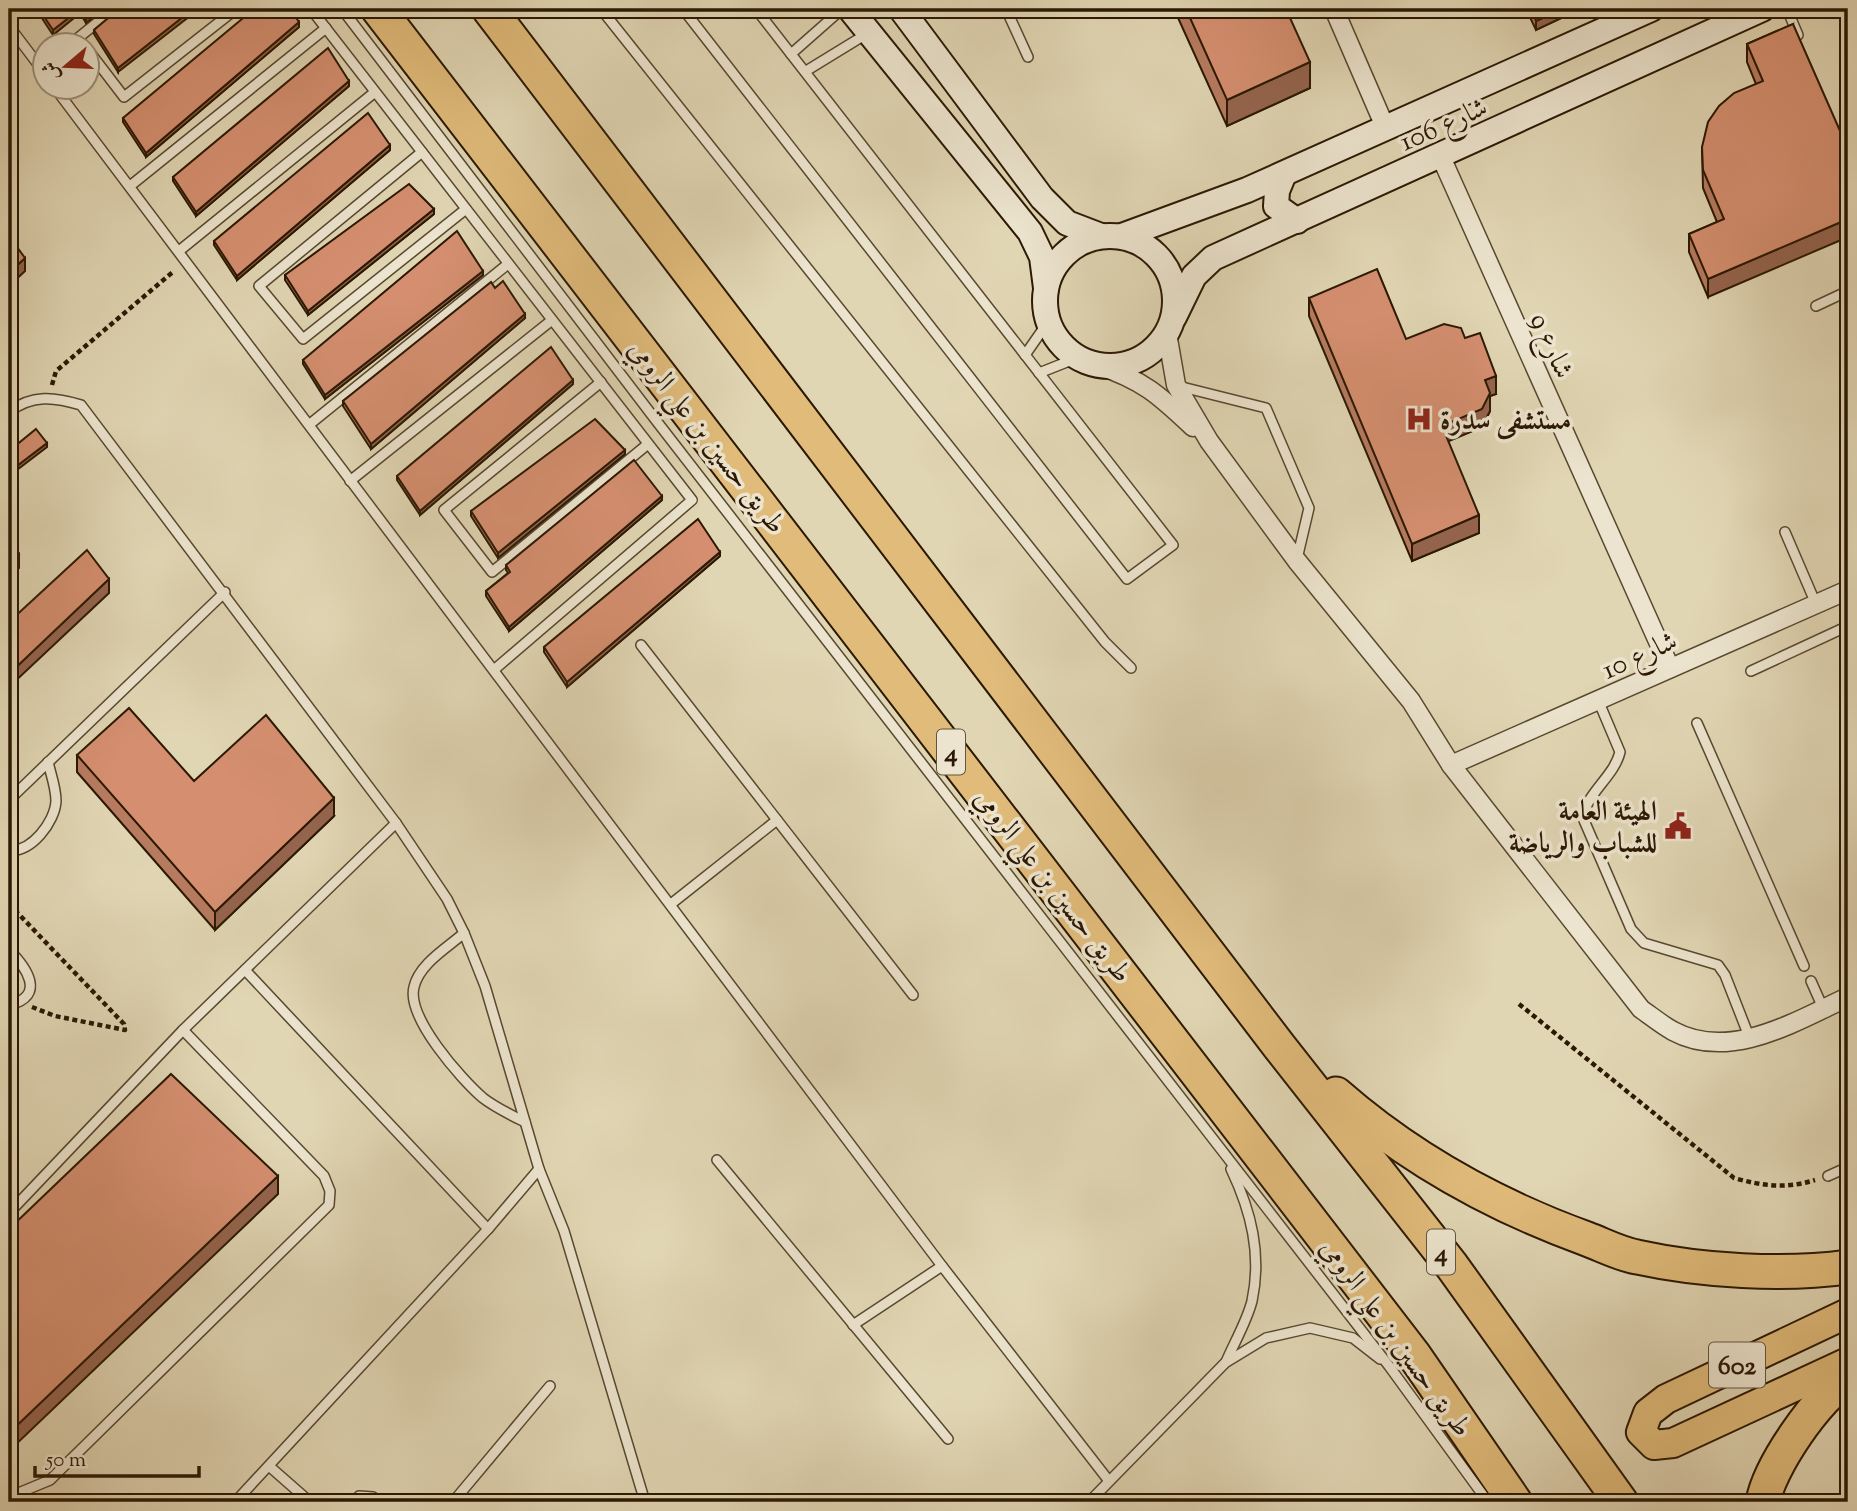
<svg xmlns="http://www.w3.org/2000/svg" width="1857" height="1511" font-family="'Sorts Mill Goudy',Amiri,serif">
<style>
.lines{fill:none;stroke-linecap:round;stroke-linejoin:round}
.lane-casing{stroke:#58482f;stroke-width:12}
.street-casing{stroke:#58482f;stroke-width:21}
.secondary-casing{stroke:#2b1803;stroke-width:28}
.primary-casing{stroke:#2b1803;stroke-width:32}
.highway-casing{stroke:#2b1803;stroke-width:37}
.path{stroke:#2b1803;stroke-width:4.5;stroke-dasharray:5 3.5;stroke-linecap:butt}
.lane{stroke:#ece4ce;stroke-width:9}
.street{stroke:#ece4ce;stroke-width:18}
.secondary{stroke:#ece4ce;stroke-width:24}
.primary{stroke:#e0bb7a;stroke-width:28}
.highway{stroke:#e0bb7a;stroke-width:33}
.wall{fill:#b77b60;stroke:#2b1803;stroke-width:2}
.shaded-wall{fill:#95644e;stroke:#2b1803;stroke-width:2}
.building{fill:#d58f70;stroke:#2b1803;stroke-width:2}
.labels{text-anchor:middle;stroke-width:7;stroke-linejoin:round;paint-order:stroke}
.shield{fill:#ece4ce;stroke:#655540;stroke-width:2}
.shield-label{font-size:26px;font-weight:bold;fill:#2b1803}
.street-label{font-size:28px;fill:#2b1803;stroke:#ece4ce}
.poi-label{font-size:28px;font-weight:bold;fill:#2b1803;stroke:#ece4ce;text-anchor:start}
</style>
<rect width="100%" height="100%" fill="#e1d6b4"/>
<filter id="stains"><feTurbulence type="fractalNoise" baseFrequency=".00286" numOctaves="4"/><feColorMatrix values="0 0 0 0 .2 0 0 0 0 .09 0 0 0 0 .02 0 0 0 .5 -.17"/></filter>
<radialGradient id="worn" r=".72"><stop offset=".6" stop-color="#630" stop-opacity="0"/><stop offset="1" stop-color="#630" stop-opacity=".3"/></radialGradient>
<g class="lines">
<defs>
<g id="lane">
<path d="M 311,9 L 692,500 L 495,669"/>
<path d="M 342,9 L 658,423 L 1389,1366 L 1488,1502"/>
<path d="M 601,9 L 1105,642 L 1131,668"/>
<path d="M 683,9 L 1127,579 L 1173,545 L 756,9"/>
<path d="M 1006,9 L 1028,57"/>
<path d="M 1787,9 L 1798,35"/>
<path d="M 9,26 L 46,75"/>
<path d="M 84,46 L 78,38 L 114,9"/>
<path d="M 88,50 L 124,97 L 236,9"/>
<path d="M 791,54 L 842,9"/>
<path d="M 806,71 L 868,33"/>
<path d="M 55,88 L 942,1266 L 1109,1481"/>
<path d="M 422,152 L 259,286 L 303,339 L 466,209"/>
<path d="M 130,186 L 326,28"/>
<path d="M 179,251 L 375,92"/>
<path d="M 1816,306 L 1848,291"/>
<path d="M 1025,355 L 1048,322"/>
<path d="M 1039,373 L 1077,358"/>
<path d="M 601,382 L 444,510 L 492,572 L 648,444"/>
<path d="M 1178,386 L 1266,408 L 1309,508 L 1297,559"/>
<path d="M 9,412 C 32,394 55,397 81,405 L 396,823 L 447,899 L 464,933 L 485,986 L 539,1169 L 564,1231 L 645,1502"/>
<path d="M 310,424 L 508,264"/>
<path d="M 350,481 L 552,320"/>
<path d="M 1785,532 L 1816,604"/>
<path d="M 641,645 L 913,995"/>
<path d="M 1751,671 L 1848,626"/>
<path d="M 1598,700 L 1620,752 C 1614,777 1586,793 1583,818 L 1631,929 L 1644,943 L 1718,965 L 1725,975 L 1750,1039"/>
<path d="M 1697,723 L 1804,966"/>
<path d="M 9,800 L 225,592"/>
<path d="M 9,850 C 31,853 55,822 56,801 C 56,788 51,775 48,762"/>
<path d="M 671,904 L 777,820"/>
<path d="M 464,933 C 447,948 419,964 414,987 C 406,1017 461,1079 483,1098 C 496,1108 511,1115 525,1122"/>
<path d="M 9,950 C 26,967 47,996 9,1005"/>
<path d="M 245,970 L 488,1229"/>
<path d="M 1811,981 L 1823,1008"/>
<path d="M 717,1160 L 948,1439"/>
<path d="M 1828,1176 L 1848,1167"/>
<path d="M 9,1213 L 183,1030 L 396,823"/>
<path d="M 853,1325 L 942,1266"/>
<path d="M 1226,1362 C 1234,1343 1247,1321 1252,1301 C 1262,1254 1251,1211 1231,1169"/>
<path d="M 269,1466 L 310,1502"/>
<path d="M 9,1497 L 50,1480 L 329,1205 L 330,1191 L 324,1176 L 183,1030"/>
<path d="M 235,1502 L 488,1229 L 539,1169"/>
<path d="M 354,1502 L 359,1496 L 373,1497 L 379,1502"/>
<path d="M 453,1502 L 550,1386"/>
<path d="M 1089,1502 L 1225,1363 L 1266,1338 L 1310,1328 L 1353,1338 L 1380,1359"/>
</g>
<g id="street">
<path d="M 1334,9 L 1386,129"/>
<path d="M 1441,157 L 1670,668"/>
<path d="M 1167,333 L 1176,385 L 1209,441 L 1297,561 L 1411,701 L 1451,765 L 1641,1009 C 1651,1016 1662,1025 1673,1031 C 1730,1062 1796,1021 1848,997"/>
<path d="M 1097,365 C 1143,380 1159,395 1193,427"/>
<path d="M 1451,765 L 1848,590"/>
</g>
<g id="secondary">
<path d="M 850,9 L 1030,232 L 1042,257 L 1046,288"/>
<path d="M 901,9 L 1042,198 L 1067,223 L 1101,236"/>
<path d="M 1284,174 L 1277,191 L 1276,206 L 1297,221"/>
<circle cx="1110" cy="301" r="65"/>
<path d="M 1122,236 L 1247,190 L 1651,9"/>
<path d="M 1174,317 L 1194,276 L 1213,258 L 1762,9"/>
</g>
<path id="primary" d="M 1848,1313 L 1666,1399 L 1648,1413 L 1641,1432 L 1654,1445 L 1673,1443 L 1848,1362"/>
<g id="highway">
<path d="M 378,9 L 1414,1355 L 1515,1502"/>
<path d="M 489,9 L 1279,1046 L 1452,1266 L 1621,1502"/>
<path d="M 1336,1094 C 1409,1158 1496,1206 1587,1239 C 1603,1245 1620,1254 1637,1257 C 1701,1271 1784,1276 1848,1267"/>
<path d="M 1763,1502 C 1769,1467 1817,1397 1848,1378"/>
</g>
</defs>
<use href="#lane" class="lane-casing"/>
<use href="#street" class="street-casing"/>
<use href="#secondary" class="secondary-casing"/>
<use href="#primary" class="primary-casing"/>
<use href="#highway" class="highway-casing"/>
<g class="path">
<path d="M 52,385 L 56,371 L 174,271"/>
<path d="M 9,904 L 124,1024 L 125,1030 L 55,1016 L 32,1007"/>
<path d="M 1519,1004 L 1734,1178 C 1763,1186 1786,1189 1815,1180"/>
</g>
<use href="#lane" class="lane"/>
<use href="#street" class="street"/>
<use href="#secondary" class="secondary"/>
<use href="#primary" class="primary"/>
<use href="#highway" class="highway"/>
</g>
<g class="wall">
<path d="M 36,9 L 103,9 L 86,23 L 80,13 L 53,35 Z"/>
<path d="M 119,9 L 118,72 L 94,34 L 94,30 Z"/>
<path d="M 1174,9 L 1286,9 L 1310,88 L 1227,126 Z"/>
<path d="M 1526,9 L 1576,9 L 1576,11 L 1536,30 Z"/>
<path d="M 1793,24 L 1708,297 L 1689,252 L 1689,234 L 1717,222 L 1703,188 L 1702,147 L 1756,84 L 1747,62 L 1747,44 Z"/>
<path d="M 299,27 L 146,157 L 123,122 L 123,118 Z"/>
<path d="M 349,86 L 196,216 L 173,181 L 173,177 Z"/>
<path d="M 390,150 L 237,280 L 214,245 L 214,241 Z"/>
<path d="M 434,214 L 308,315 L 285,280 L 285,275 Z"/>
<path d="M 483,275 L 325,399 L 303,364 L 303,360 Z"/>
<path d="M 495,288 L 525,318 L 371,449 L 343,406 L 343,401 Z"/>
<path d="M 1309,298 L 1406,339 L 1465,338 L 1496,394 L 1490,396 L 1490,411 L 1482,427 L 1448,441 L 1479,533 L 1412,561 L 1309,316 Z"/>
<path d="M 573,384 L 420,515 L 397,480 L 397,476 Z"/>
<path d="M 625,454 L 498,558 L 471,516 L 471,511 Z"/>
<path d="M 662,500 L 509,631 L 486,596 L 486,591 L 508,573 L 506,570 L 506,565 Z"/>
<path d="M 720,556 L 567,687 L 544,652 L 544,647 Z"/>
<path d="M 77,755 L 334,816 L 215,930 L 77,772 Z"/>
</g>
<g class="shaded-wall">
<path d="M 80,9 L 80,13 L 53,35 L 53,30 Z"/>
<path d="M 98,9 L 103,9 L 86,23 L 86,18 Z"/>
<path d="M 193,9 L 199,9 L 118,72 L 118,68 Z"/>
<path d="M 1562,9 L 1576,9 L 1576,11 L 1536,30 L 1536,21 Z"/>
<path d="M 299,22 L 299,27 L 146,157 L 146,153 Z"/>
<path d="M 1310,62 L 1310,88 L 1227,126 L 1227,100 Z"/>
<path d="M 349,81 L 349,86 L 196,216 L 196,212 Z"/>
<path d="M 390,145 L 390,150 L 237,280 L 237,276 Z"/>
<path d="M 434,209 L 434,214 L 308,315 L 308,311 Z"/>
<path d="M 1848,219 L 1848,237 L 1708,297 L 1708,279 Z"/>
<path d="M 25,258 L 25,271 L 9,286 L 9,273 Z"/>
<path d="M 483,271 L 483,275 L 325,399 L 325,395 Z"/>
<path d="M 525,314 L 525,318 L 371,449 L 371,444 Z"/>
<path d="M 1496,376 L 1496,394 L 1490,396 L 1490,411 L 1482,427 L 1442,444 L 1442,426 L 1485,380 Z"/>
<path d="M 573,380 L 573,384 L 420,515 L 420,511 Z"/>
<path d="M 47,443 L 47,447 L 9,476 L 9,472 Z"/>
<path d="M 625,450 L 625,454 L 498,558 L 498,553 Z"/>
<path d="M 662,496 L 662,500 L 509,631 L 509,627 Z"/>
<path d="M 1479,515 L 1479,533 L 1412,561 L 1412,544 Z"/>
<path d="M 720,552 L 720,556 L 567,687 L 567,682 Z"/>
<path d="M 19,554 L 19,568 L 9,576 L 9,562 Z"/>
<path d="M 109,579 L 109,593 L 9,687 L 9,674 Z"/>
<path d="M 334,798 L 334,816 L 215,930 L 215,912 Z"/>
<path d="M 278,1176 L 278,1194 L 9,1451 L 9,1433 Z"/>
</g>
<g class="building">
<path d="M 39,9 L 98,9 L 86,18 L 80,9 L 53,30 Z"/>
<path d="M 119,9 L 193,9 L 118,68 L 94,30 Z"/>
<path d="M 254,9 L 290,9 L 299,22 L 146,153 L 123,118 Z"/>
<path d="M 1186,9 L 1286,9 L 1310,62 L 1227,100 Z"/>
<path d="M 1531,9 L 1562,9 L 1536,21 Z"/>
<path d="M 1793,24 L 1848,149 L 1848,219 L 1708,279 L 1689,234 L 1724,219 L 1703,170 L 1702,147 L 1708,122 L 1719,106 L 1734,93 L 1763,81 L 1747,44 Z"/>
<path d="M 328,48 L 349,81 L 196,212 L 173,177 Z"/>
<path d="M 368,113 L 390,145 L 237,276 L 214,241 Z"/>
<path d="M 409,184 L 434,209 L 308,311 L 285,275 Z"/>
<path d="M 457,231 L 483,271 L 325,395 L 303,360 Z"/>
<path d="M 9,236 L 25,258 L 9,273 Z"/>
<path d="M 1377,269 L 1406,339 L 1444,324 L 1461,328 L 1465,338 L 1480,333 L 1496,376 L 1485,380 L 1490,393 L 1482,409 L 1442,426 L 1479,515 L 1412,544 L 1309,298 Z"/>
<path d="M 503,281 L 525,314 L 371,444 L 343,401 L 491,282 L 495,288 Z"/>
<path d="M 551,347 L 573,380 L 420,511 L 397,476 Z"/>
<path d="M 595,419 L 625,450 L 498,553 L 471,511 Z"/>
<path d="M 36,429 L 47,443 L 9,472 L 9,451 Z"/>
<path d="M 634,460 L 662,496 L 509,627 L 486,591 L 510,572 L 506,565 Z"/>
<path d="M 698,519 L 720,552 L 567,682 L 544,647 Z"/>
<path d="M 9,530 L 19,554 L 9,562 Z"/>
<path d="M 87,550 L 109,579 L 9,674 L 9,622 Z"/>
<path d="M 129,708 L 194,781 L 266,715 L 334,798 L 215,912 L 77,755 Z"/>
<path d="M 171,1074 L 278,1176 L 9,1433 L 9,1229 Z"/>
</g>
<defs>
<symbol id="hospital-bare" viewBox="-9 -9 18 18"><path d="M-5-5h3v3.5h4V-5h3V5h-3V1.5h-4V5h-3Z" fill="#8f2418" stroke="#ece4ce" stroke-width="2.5" paint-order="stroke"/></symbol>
<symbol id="civic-bare" viewBox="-9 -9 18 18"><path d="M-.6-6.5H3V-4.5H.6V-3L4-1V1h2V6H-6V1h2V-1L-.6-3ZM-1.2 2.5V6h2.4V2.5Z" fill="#8f2418" stroke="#ece4ce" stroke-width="2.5" paint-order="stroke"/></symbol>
</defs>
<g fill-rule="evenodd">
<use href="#hospital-bare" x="1400" y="400" width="38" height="38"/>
<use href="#civic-bare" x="1659" y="807" width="38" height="38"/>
</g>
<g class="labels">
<g class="shield">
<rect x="937" y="729.5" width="28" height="45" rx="5"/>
<rect x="1427" y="1229.5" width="28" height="45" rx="5"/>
<rect x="1709" y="1342.5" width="56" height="45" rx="5"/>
</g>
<g class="shield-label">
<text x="951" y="761">4</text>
<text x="1441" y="1261">4</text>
<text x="1737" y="1374">602</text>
</g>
<g class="street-label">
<text transform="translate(1443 123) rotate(-24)" y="10">شارع 106</text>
<text transform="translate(1553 345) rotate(66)" y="10">شارع 9</text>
<text transform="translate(708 436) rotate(52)" y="10">طريق حسين بن علي الرومي</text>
<text transform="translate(1639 654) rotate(-24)" y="10">شارع 10</text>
<text transform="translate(1054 885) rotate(52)" y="10">طريق حسين بن علي الرومي</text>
<text transform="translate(1397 1337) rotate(54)" y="10">طريق حسين بن علي الرومي</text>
</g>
<g class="poi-label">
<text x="1440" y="429">مستشفى سدرة</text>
<text x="1657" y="820" text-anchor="end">الهيئة العامة<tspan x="1657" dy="32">للشباب والرياضة</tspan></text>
</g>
</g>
<rect width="1857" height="1511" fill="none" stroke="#e1d6b4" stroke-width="35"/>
<rect x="10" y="10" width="1836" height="1490" fill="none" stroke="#2b1803" stroke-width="3.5"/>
<rect x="18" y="18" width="1822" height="1476" fill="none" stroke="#2b1803" stroke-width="2"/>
<g transform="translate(66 66) rotate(251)"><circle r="33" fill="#ece4ce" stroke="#9f927d" stroke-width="2"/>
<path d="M0-5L12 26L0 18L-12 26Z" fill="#8f2418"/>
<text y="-10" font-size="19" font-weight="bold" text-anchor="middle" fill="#2b1803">ش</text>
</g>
<path d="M35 1466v10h164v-10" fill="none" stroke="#2b1803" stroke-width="3.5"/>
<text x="46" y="1466" font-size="21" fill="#2b1803" stroke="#ece4ce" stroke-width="5" paint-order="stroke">50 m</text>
<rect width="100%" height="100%" filter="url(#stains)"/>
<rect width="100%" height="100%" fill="url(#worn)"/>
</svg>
